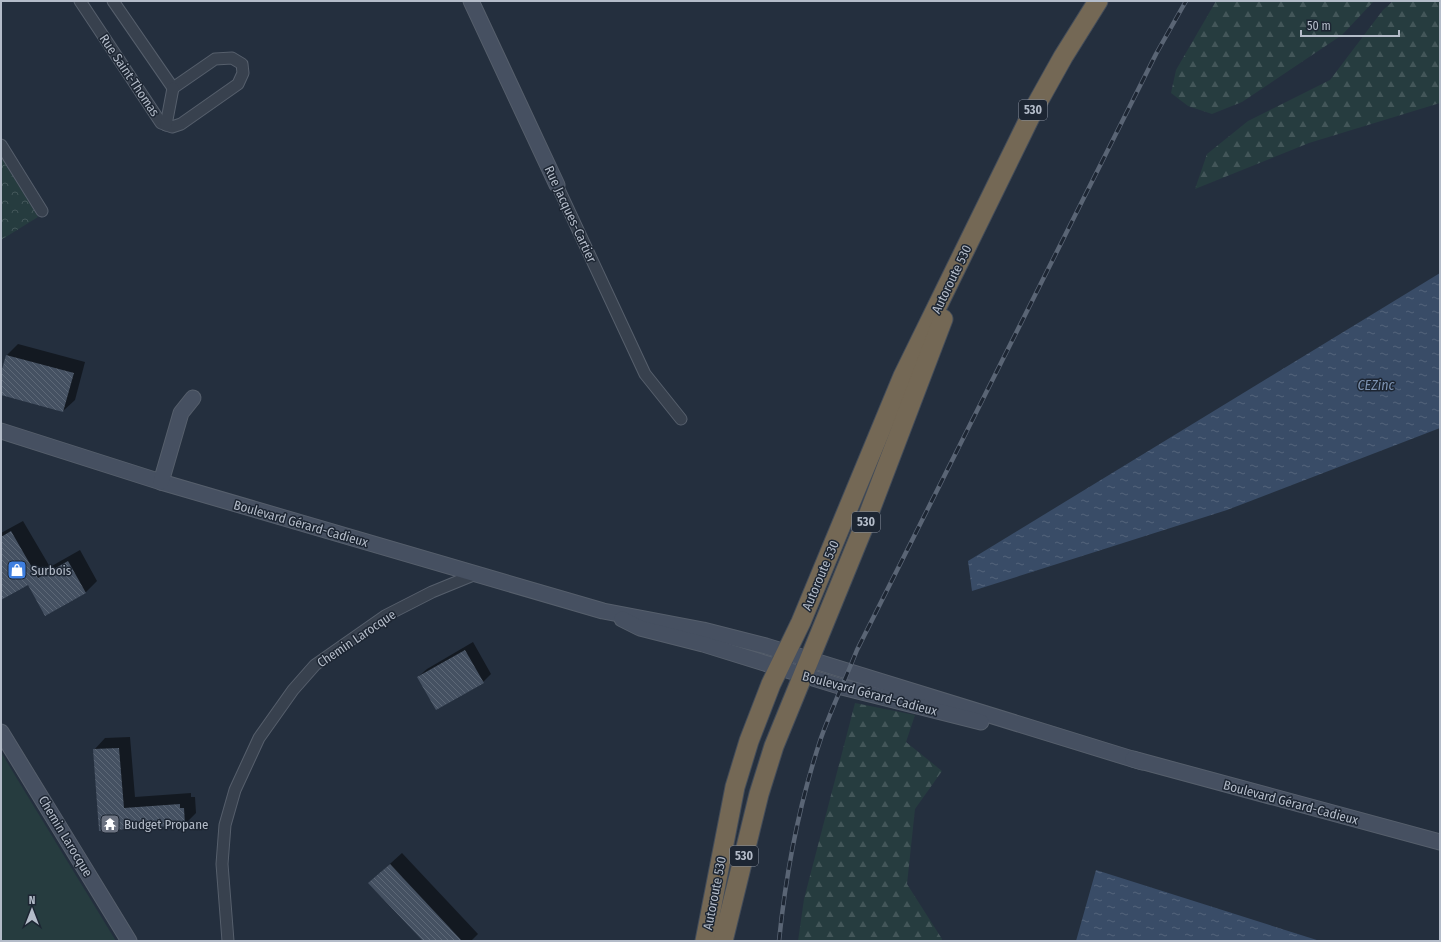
<svg xmlns="http://www.w3.org/2000/svg" width="1441" height="942" font-family="'Fira Sans Condensed',sans-serif">
<style>
.grass{fill:#263c3f}
.forest{fill:url(#forest-firs)}
.park{fill:url(#park-crowns)}
.water{fill:url(#water-ripples)}
.shadow{fill:#0007}
.building{fill:url(#building-back-hatch)}
.lines{fill:none;stroke-linecap:round;stroke-linejoin:round}
.street-casing{stroke:#565f6c;stroke-width:13}
.secondary-casing{stroke:#565f6c;stroke-width:17}
.highway-casing{stroke:#434c59;stroke-width:21}
.street{stroke:#38414e;stroke-width:11}
.secondary{stroke:#465061;stroke-width:15}
.highway{stroke:#746855;stroke-width:19}
.rail-casing{stroke:#5a6575;stroke-width:4.5}
.rail{stroke:#1d2633;stroke-width:3;stroke-dasharray:9;stroke-linecap:butt}
.labels{text-anchor:middle;stroke-width:3;stroke-linejoin:round;paint-order:stroke}
.shield{fill:#1d2633;stroke:#878f9c;stroke-width:1}
.shield-label{font-size:12px;font-weight:bold;fill:#b4bcc9}
.street-label{font-size:13px;fill:#b4bcc9;stroke:#1d2633}
.poi-label{font-size:13px;fill:#b4bcc9;stroke:#1d2633;text-anchor:start}
.water-label{font-size:14px;font-style:italic;fill:#7c92b1;stroke:#1d2633}
</style>
<defs>
<pattern id="forest-firs" width="22" height="20" patternUnits="userSpaceOnUse"><rect width="22" height="20" fill="#263c3f"/><path d="M5 1l3.5 6h-7zM16 11l3.5 6h-7z" fill="#435659"/></pattern>
<pattern id="park-crowns" width="20" height="18" patternUnits="userSpaceOnUse"><rect width="20" height="18" fill="#263c3f"/><path d="M2 6a3 3 0 1 1 6 0M12 15a3 3 0 1 1 6 0" fill="none" stroke="#435659"/></pattern>
<pattern id="water-ripples" width="26" height="14" patternUnits="userSpaceOnUse"><rect width="26" height="14" fill="#394c67"/><path d="M2 4q2-2 4 0t4 0M15 11q2-2 4 0t4 0" fill="none" stroke="#53647b"/></pattern>
<pattern id="building-back-hatch" width="6" height="6" patternUnits="userSpaceOnUse"><rect width="6" height="6" fill="#455162"/><path d="M-1 5l2 2M0 0l6 6M5-1l2 2" fill="none" stroke="#5d6877"/></pattern>
</defs>
<rect width="100%" height="100%" fill="#242f3e"/>
<path class="grass" d="M 1,752 L 16,777 L 116,941 L 1,941 Z"/>
<g class="forest">
<path d="M 1216,1 L 1374,1 L 1342,35 L 1242,102 L 1212,114 L 1188,106 L 1171,93 L 1176,70 Z"/>
<path d="M 1393,1 L 1440,1 L 1440,103 L 1309,143 L 1195,189 L 1207,154 L 1248,121 L 1330,80 L 1383,10 Z"/>
<path d="M 855,703 L 915,715 L 906,742 L 942,771 L 915,809 L 907,884 L 942,939 L 941,941 L 798,941 L 804,899 Z"/>
</g>
<path class="park" d="M 1,157 L 38,217 L 1,240 Z"/>
<g class="water">
<path d="M 1440,273 L 1440,428 L 1227,510 L 972,591 L 968,561 Z"/>
<path d="M 1096,870 L 1320,941 L 1321,941 L 1076,941 Z"/>
</g>
<g class="shadow">
<path d="M 18,344 L 85,362 L 75,400 L 63,411 L 1,394 L 1,377 L 7,355 Z"/>
<path d="M 23,521 L 50,567 L 80,550 L 97,581 L 86,592 L 46,615 L 28,584 L 1,599 L 1,533 Z"/>
<path d="M 473,642 L 491,674 L 483,682 L 418,677 L 427,669 Z"/>
<path d="M 130,737 L 135,797 L 191,793 L 191,797 L 195,797 L 196,813 L 185,824 L 99,830 L 94,750 L 105,738 Z"/>
<path d="M 402,853 L 478,934 L 471,941 L 424,941 L 381,872 Z"/>
</g>
<g class="building">
<path d="M 6,355 L 74,373 L 63,412 L 1,395 L 1,373 Z"/>
<path d="M 11,531 L 38,578 L 68,561 L 86,593 L 45,616 L 28,585 L 1,600 L 1,537 Z"/>
<path d="M 465,650 L 484,683 L 436,710 L 417,677 Z"/>
<path d="M 119,748 L 124,808 L 180,804 L 180,808 L 184,808 L 185,825 L 99,831 L 93,749 Z"/>
<path d="M 390,864 L 462,941 L 423,941 L 368,883 Z"/>
</g>
<g class="lines">
<defs>
<g id="street">
<path d="M 80,1 L 161,123 L 172,127 L 181,124 L 238,84 L 243,73 L 242,64 L 232,58 L 215,59 L 173,88 L 113,1"/>
<path d="M 166,125 L 173,88"/>
<path d="M 1,145 L 42,211"/>
<path d="M 557,185 L 645,374 L 681,419"/>
<path d="M 228,941 L 222,864 L 225,825 L 235,790 L 259,738 L 293,690 L 315,665 L 385,616 L 432,592 L 476,574"/>
</g>
<g id="secondary">
<path d="M 471,1 L 557,185"/>
<path d="M 1,431 L 161,482 L 603,611 L 703,630 L 766,646 L 1142,762"/>
<path d="M 161,482 L 181,413 L 193,398"/>
<path d="M 622,619 L 640,628 L 703,644 L 842,687 L 981,722"/>
<path d="M 1,732 L 129,941"/>
<path d="M 1133,759 L 1440,842"/>
</g>
<g id="highway">
<path d="M 705,941 L 735,787 L 749,741 L 771,684 L 801,622 L 903,376 L 1034,109 L 1063,57 L 1098,1"/>
<path d="M 723,941 L 759,794 L 774,746 L 866,521 L 943,319"/>
</g>
</defs>
<use href="#street" class="street-casing"/>
<use href="#secondary" class="secondary-casing"/>
<use href="#highway" class="highway-casing"/>
<use href="#street" class="street"/>
<use href="#secondary" class="secondary"/>
<use href="#highway" class="highway"/>
<defs>
<path id="rail" d="M 779,941 C 786,872 799,804 821,738 C 832,708 845,680 857,650 L 1156,54 L 1186,1"/>
</defs>
<use href="#rail" class="rail-casing"/>
<use href="#rail" class="rail"/>
</g>
<defs>
<symbol id="shop-square" viewBox="-11 -11 22 22"><rect x="-9" y="-9" width="18" height="18" rx="4" fill="#3f7fe0" stroke="#1d2633"/><path d="M-5-2.5h2.3a2.7 3.5 0 0 1 5.4 0H5L5.5 6h-11ZM-1.5-2.5h3a1.5 2.3 0 0 0-3 0Z" fill="#fff"/></symbol>
<symbol id="temple-square" viewBox="-11 -11 22 22"><rect x="-9" y="-9" width="18" height="18" rx="4" fill="#6b7280" stroke="#1d2633"/><path d="M0-6L5-2H3V0L6.5 2.5H4V6H1.5V3h-3V6H-4V2.5H-6.5L-3 0V-2H-5Z" fill="#fff"/></symbol>
</defs>
<g fill-rule="evenodd">
<use href="#shop-square" x="6" y="559" width="22" height="22"/>
<use href="#temple-square" x="99" y="813" width="22" height="22"/>
</g>
<g class="labels">
<g class="shield">
<rect x="1019" y="100" width="28" height="20" rx="3"/>
<rect x="852" y="512" width="28" height="20" rx="3"/>
<rect x="730" y="846" width="28" height="20" rx="3"/>
</g>
<g class="shield-label">
<text x="1033" y="114">530</text>
<text x="866" y="526">530</text>
<text x="744" y="860">530</text>
</g>
<g class="street-label">
<text transform="translate(130 75) rotate(56)" y="5">Rue Saint-Thomas</text>
<text transform="translate(571 214) rotate(65)" y="5">Rue Jacques-Cartier</text>
<text transform="translate(951 279) rotate(-64)" y="5">Autoroute 530</text>
<text transform="translate(301 523) rotate(16)" y="5">Boulevard Gérard-Cadieux</text>
<text transform="translate(820 575) rotate(-67)" y="5">Autoroute 530</text>
<text transform="translate(356 638) rotate(-34)" y="5">Chemin Larocque</text>
<text transform="translate(870 693) rotate(15)" y="5">Boulevard Gérard-Cadieux</text>
<text transform="translate(1291 802) rotate(15)" y="5">Boulevard Gérard-Cadieux</text>
<text transform="translate(66 836) rotate(59)" y="5">Chemin Larocque</text>
<text transform="translate(714 893) rotate(-79)" y="5">Autoroute 530</text>
</g>
<g class="poi-label">
<text x="31" y="575">Surbois</text>
<text x="124" y="829">Budget Propane</text>
</g>
<g class="water-label">
<text x="1376" y="390">CEZinc</text>
</g>
</g>
<rect width="1441" height="942" fill="none" stroke="#b4bcc9" stroke-width="4"/>
<g transform="translate(32 910)" stroke="#1d2633" stroke-width="3" paint-order="stroke">
<path d="M0-3L7 15L0 10L-7 15Z" fill="#b4bcc9"/>
<text y="-6" font-size="11" font-weight="bold" text-anchor="middle" fill="#b4bcc9">N</text>
</g>
<path d="M1301 30v6h98v-6" fill="none" stroke="#b4bcc9" stroke-width="2"/>
<text x="1307" y="30" font-size="12" fill="#b4bcc9" stroke="#1d2633" stroke-width="3" paint-order="stroke">50 m</text>
</svg>
